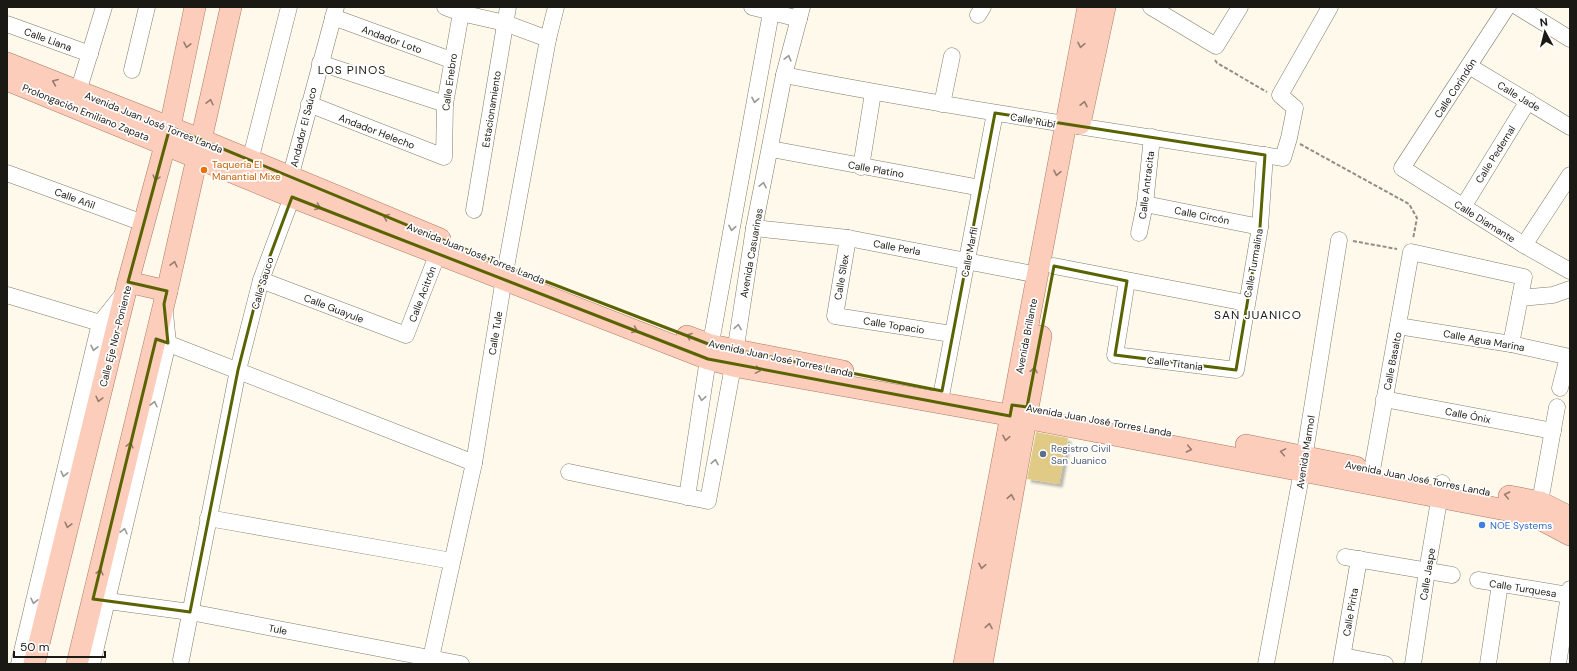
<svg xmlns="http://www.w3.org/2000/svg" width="1577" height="671" font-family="'DM Sans',sans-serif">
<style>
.building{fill:#e1c986;filter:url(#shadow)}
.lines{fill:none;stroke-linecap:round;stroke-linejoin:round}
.minor-casing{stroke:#827c6c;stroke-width:17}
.major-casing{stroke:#ad7863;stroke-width:22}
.path{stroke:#918d82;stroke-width:2;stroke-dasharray:4 2;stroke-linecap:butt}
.minor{stroke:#fff;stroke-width:16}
.major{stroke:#fdcdbb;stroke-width:21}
.oneway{stroke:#977c6f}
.oneway2{stroke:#989895}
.marked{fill:none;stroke:#596301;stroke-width:3;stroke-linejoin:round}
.food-dot{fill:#e8710a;stroke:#fff;stroke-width:1.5}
.service-dot{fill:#5c6f8a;stroke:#fff;stroke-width:1.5}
.shop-dot{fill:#3f7fe0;stroke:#fff;stroke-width:1.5}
.labels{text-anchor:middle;stroke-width:3.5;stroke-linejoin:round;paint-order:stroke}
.street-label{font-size:10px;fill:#1b1913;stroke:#fff}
.food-label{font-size:10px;fill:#c56008;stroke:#fff;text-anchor:start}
.service-label{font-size:10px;fill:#4e5e75;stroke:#fff;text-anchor:start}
.shop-label{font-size:10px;fill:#366cbe;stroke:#fff;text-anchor:start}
.quarter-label{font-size:12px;letter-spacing:1px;fill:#1b1913;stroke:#fff}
</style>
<defs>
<filter id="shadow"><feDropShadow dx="3.5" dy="3.5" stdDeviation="1" flood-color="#0004"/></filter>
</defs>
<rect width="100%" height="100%" fill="#fef9ea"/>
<path class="building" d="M 1036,432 L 1068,438 L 1059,484 L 1027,479 Z"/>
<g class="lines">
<defs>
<g id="minor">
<path d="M 445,7 L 461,13 L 505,23 L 548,39"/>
<path d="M 752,7 L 799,19"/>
<path d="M 1151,7 L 1216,46 L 1240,7"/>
<path d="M 1507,7 L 1402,168 L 1524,245 L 1570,271"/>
<path d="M 1518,7 L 1570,39"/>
<path d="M 978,15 L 983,7"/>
<path d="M 333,17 L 451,60"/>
<path d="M 7,24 L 90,54"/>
<path d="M 320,63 L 445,104"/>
<path d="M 1469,66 L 1570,127"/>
<path d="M 132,70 L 147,7"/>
<path d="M 784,75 C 949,107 1116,132 1283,158 L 1289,138 L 1295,108 L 1280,95 L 1330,7"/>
<path d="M 78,92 L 104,7"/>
<path d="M 309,104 L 444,157 L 445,104 L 462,7"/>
<path d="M 942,104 L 952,56"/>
<path d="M 771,149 L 981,188"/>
<path d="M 250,161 L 289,7"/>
<path d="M 861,167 L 873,93"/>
<path d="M 7,173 L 143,223"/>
<path d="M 290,178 L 336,7"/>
<path d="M 1145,204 L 1260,227"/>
<path d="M 1463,207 L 1528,101"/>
<path d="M 474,210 L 508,7"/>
<path d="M 754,228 L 848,238 L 1038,275"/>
<path d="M 1139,233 L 1145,204 L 1152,137"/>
<path d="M 848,238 L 835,316 L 952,334"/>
<path d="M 1524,245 L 1570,175"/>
<path d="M 1054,266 L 1246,303"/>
<path d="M 261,280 L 406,335 L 438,253"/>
<path d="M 1127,281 L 1115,355 L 1236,370 L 1260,227 L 1265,155"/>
<path d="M 7,295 L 100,323"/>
<path d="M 1520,298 L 1553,295 L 1570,289"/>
<path d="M 1398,326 L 1511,344 L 1570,357"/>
<path d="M 159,340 L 474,463"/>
<path d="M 1560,388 L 1568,357"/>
<path d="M 942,391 L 995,113"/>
<path d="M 1384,399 L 1553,431"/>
<path d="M 1372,470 L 1411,252 L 1524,277 L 1511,344"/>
<path d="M 569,472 L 708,501 L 733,366 L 754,228 L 784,75 L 802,7"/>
<path d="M 687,497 L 708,359 L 772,7"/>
<path d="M 1540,502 L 1557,407"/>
<path d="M 208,518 L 452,561"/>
<path d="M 1345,557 L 1452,575"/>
<path d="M 1478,580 L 1568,595"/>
<path d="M 93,599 L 190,612 L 461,664"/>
<path d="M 1343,656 L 1385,664"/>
<path d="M 431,658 L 474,463 L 504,278 L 548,39 L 556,7"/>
<path d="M 181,660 L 238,370 L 261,280 L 292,197"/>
<path d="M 19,664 L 100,323 L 124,293"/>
<path d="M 92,664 L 168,343 L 165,313"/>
<path d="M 1266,664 L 1302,471 L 1339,240"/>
<path d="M 1341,664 L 1359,559"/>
<path d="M 1413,664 L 1427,571 L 1442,483"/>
<path d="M 1488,664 L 1500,584"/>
<path d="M 1558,664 L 1570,589"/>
</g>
<g id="major">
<path d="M 7,63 L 202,140 L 440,239"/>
<path d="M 7,80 L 292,197 L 708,359 L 733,366 L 1025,418 L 1532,515 L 1570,535"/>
<path d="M 1080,124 L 1105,7"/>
<path d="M 128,282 L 167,291"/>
<path d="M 687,336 L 711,345 L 843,371"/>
<path d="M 1246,445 L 1356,467"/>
<path d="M 1509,496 L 1540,502 L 1570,517"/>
<path d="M 34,664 L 128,282 L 170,127 L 195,7"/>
<path d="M 77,664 L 167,291 L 231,7"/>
<path d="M 964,664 L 1088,7"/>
<path d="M 982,664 L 1041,336"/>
</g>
</defs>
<use href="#minor" class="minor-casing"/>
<use href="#major" class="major-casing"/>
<g class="path">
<path d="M 1215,60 L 1217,63 L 1267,92"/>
<path d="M 1300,144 L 1409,204 L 1417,218 L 1413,239"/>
<path d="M 1353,241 L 1397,249"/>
</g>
<use href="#minor" class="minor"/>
<use href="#major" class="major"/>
</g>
<defs><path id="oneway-chevron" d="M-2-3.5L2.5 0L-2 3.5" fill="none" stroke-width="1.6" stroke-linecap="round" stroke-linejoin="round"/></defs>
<g class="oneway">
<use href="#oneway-chevron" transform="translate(187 45) rotate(102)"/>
<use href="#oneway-chevron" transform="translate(1081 45) rotate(101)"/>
<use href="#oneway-chevron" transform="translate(55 82) rotate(-158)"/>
<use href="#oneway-chevron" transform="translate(210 102) rotate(-77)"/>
<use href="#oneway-chevron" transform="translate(1084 104) rotate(-78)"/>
<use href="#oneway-chevron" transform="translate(1057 173) rotate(101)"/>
<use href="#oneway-chevron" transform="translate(156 178) rotate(106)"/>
<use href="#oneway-chevron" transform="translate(318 207) rotate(21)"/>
<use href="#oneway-chevron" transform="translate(386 217) rotate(-158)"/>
<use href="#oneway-chevron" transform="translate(174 264) rotate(-77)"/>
<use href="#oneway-chevron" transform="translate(635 330) rotate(22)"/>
<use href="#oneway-chevron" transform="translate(689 336) rotate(-159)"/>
<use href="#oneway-chevron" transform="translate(758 370) rotate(10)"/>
<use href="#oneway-chevron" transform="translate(1034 370) rotate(-79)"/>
<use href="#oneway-chevron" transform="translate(99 399) rotate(104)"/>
<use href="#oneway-chevron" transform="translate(1006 438) rotate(101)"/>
<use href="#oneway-chevron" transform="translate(130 445) rotate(-76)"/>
<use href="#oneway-chevron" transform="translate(1189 449) rotate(11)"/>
<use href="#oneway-chevron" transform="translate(1283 452) rotate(-170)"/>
<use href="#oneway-chevron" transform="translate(1507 495) rotate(-169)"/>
<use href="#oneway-chevron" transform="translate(1011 497) rotate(-80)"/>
<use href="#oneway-chevron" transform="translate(68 525) rotate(104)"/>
<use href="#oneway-chevron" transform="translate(982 566) rotate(101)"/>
<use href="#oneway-chevron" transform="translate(100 572) rotate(-76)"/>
<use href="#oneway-chevron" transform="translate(989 626) rotate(-80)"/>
</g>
<g class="oneway2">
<use href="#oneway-chevron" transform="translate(788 58) rotate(-75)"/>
<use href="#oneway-chevron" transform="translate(755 100) rotate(100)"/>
<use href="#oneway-chevron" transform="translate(763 185) rotate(-78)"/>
<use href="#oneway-chevron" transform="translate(732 228) rotate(100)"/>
<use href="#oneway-chevron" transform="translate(738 327) rotate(-81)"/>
<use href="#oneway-chevron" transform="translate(94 348) rotate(103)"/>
<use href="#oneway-chevron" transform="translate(702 398) rotate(99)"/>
<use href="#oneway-chevron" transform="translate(154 404) rotate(-77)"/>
<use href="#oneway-chevron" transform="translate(715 462) rotate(-80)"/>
<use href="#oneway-chevron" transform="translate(64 474) rotate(103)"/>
<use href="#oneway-chevron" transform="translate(124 531) rotate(-77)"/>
<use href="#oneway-chevron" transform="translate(34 601) rotate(103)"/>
</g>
<path class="marked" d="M 995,113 L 1265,155 L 1260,227 L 1236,370 L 1115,355 L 1127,281 L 1054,266 L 1027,407 L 1012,405 L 1010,416 L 708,359 L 292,197 L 261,280 L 238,370 L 190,612 L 93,599 L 156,339 L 168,343 L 164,304 L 167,291 L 128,282 L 170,127 L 506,266 L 711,345 L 942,391 Z"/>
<circle class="food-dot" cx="204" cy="170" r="4"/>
<circle class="service-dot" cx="1043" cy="454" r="4"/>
<circle class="shop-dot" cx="1482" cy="525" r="4"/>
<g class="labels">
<g class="street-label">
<text transform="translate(48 39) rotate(20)" y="4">Calle Liana</text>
<text transform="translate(392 39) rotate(20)" y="4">Andador Loto</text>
<text transform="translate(449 82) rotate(-82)" y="4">Calle Enebro</text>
<text transform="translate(1455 88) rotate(-57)" y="4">Calle Corindón</text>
<text transform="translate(1519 96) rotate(31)" y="4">Calle Jade</text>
<text transform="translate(491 109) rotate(-81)" y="4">Estacionamiento</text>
<text transform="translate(86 112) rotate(22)" y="4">Prolongación Emiliano Zapata</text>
<text transform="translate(1033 120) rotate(10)" y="4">Calle Rubí</text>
<text transform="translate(154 122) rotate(22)" y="4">Avenida Juan José Torres Landa</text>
<text transform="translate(303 127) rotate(-76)" y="4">Andador El Saúco</text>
<text transform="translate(377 131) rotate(21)" y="4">Andador Helecho</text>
<text transform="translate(1495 154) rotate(-58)" y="4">Calle Pedernal</text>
<text transform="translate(876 169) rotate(10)" y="4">Calle Platino</text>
<text transform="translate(1146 185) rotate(-83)" y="4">Calle Antracita</text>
<text transform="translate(75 198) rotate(20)" y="4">Calle Añil</text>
<text transform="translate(1202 215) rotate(11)" y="4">Calle Circón</text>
<text transform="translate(1485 221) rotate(32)" y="4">Calle Diamante</text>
<text transform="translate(897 247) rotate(10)" y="4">Calle Perla</text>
<text transform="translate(969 252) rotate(-79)" y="4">Calle Marfil</text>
<text transform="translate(476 253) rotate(22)" y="4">Avenida Juan José Torres Landa</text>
<text transform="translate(751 253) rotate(-80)" y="4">Avenida Casuarinas</text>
<text transform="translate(1253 263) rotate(-80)" y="4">Calle Turmalina</text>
<text transform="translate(841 277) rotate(-80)" y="4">Calle Sílex</text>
<text transform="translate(262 283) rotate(-73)" y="4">Calle Sauco</text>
<text transform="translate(422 294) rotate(-69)" y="4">Calle Acitrón</text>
<text transform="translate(334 308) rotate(21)" y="4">Calle Guayule</text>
<text transform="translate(894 325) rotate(9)" y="4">Calle Topacio</text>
<text transform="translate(495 333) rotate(-81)" y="4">Calle Tule</text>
<text transform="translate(115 336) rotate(-76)" y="4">Calle Eje Nor-Poniente</text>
<text transform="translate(1026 336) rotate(-79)" y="4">Avenida Brillante</text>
<text transform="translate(1484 340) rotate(10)" y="4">Calle Agua Marina</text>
<text transform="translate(781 358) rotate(12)" y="4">Avenida Juan José Torres Landa</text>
<text transform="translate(1392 361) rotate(-79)" y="4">Calle Basalto</text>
<text transform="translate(1175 363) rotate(7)" y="4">Calle Titania</text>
<text transform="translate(1468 415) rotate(11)" y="4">Calle Ónix</text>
<text transform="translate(1099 420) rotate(10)" y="4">Avenida Juan José Torres Landa</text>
<text transform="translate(1305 452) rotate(-81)" y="4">Avenida Marmol</text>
<text transform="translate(1418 478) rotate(11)" y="4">Avenida Juan José Torres Landa</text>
<text transform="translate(1427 574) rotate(-81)" y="4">Calle Jaspe</text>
<text transform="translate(1523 588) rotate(9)" y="4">Calle Turquesa</text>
<text transform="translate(1350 612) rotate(-80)" y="4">Calle Pirita</text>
<text transform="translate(278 629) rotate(11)" y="4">Tule</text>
</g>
<g class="food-label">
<text x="212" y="168">Taquería El<tspan x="212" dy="12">Manantial Mixe</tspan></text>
</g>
<g class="service-label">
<text x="1051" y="452">Registro Civil<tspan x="1051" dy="12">San Juanico</tspan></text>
</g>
<g class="shop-label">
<text x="1490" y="529">NOE Systems</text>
</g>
<g class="quarter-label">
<text x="352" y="74">LOS PINOS</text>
<text x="1258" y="319">SAN JUANICO</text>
</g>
</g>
<rect width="1577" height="671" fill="none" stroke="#1b1913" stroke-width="16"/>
<g transform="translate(1545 32) rotate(353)" stroke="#ffffff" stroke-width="3" paint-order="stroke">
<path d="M0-3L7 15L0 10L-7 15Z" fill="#1b1913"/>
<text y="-6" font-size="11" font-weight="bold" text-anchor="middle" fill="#1b1913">N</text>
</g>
<path d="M14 651v6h91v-6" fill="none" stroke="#1b1913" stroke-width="2"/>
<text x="20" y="651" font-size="12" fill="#1b1913" stroke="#ffffff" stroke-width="3" paint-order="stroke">50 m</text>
</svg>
